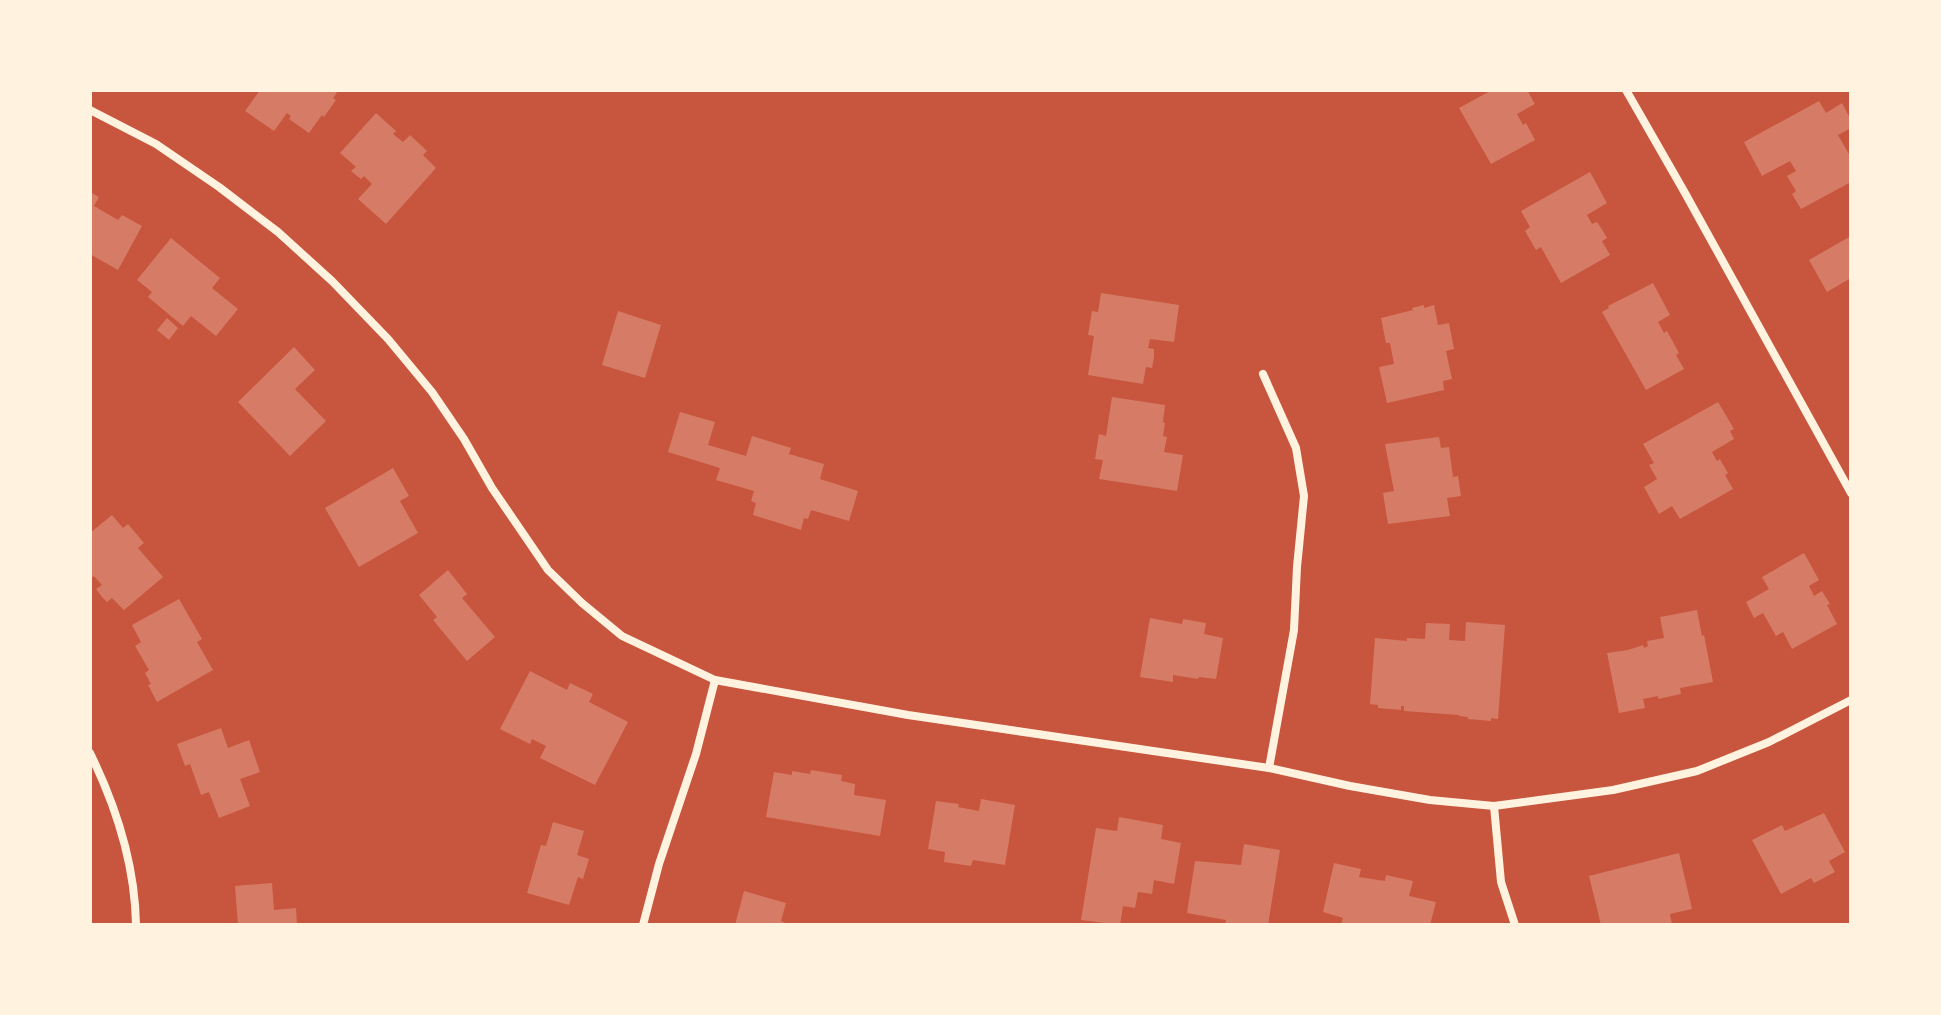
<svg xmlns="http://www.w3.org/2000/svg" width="1941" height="1015" font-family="'Open Sans',sans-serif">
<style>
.building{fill:#d67c66}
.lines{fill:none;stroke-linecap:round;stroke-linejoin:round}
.minor{stroke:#fff3e0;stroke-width:8}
</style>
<rect width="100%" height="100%" fill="#c8553d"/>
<g class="building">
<path d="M 260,90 L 333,90 L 337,93 L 333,98 L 336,100 L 324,117 L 322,115 L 309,133 L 289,119 L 291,116 L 287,113 L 274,131 L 245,111 Z"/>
<path d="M 1492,90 L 1527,90 L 1535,104 L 1517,114 L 1523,125 L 1526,123 L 1535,140 L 1491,164 L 1459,108 Z"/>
<path d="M 1819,101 L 1826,113 L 1842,103 L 1851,120 L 1851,128 L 1838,135 L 1849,154 L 1851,153 L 1851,182 L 1801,209 L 1792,194 L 1796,191 L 1787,176 L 1796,171 L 1790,161 L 1762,176 L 1744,142 Z"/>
<path d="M 376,113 L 396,131 L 393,134 L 403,142 L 410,135 L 427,151 L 423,155 L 436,168 L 386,224 L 358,199 L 372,184 L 364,176 L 361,179 L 357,176 L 351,171 L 356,167 L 340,153 Z"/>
<path d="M 1590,172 L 1607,203 L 1587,215 L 1592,224 L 1597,222 L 1601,228 L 1607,238 L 1602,241 L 1610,255 L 1561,283 L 1541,247 L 1536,250 L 1525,231 L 1530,227 L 1521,211 Z"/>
<path d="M 90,192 L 99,197 L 94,206 L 118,220 L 122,215 L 142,226 L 118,270 L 90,254 Z"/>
<path d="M 1851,236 L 1851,278 L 1827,292 L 1809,260 Z"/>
<path d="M 171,238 L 220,278 L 212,288 L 238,309 L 216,336 L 191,316 L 183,326 L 148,297 L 152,292 L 137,280 Z"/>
<path d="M 1653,283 L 1670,315 L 1658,322 L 1664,333 L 1667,331 L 1679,353 L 1676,355 L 1684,369 L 1646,390 L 1602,312 L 1609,308 L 1608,306 Z"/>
<path d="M 1101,293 L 1179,305 L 1174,342 L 1150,339 L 1148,348 L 1154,349 L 1154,357 L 1152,368 L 1146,367 L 1143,384 L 1088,375 L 1094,336 L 1088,335 L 1092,311 L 1098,312 Z"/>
<path d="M 1424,305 L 1424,308 L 1434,305 L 1438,325 L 1449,323 L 1454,349 L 1446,351 L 1452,379 L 1443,381 L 1444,390 L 1387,403 L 1379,367 L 1394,364 L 1390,343 L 1386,343 L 1381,318 L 1413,310 L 1412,308 Z"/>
<path d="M 618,311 L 661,325 L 645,378 L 602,365 Z"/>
<path d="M 167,318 L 178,328 L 169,340 L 157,330 Z"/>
<path d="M 294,347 L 315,370 L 295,389 L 326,421 L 290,456 L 238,402 Z"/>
<path d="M 1112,397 L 1165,405 L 1163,422 L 1165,423 L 1163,436 L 1167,437 L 1164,452 L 1183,455 L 1177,491 L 1099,479 L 1103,460 L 1095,459 L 1099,434 L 1106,436 Z"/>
<path d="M 1718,402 L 1734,429 L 1730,431 L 1734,439 L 1712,452 L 1717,461 L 1720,459 L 1722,463 L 1728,473 L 1725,475 L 1733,489 L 1680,519 L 1672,506 L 1659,514 L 1644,487 L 1657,479 L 1649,465 L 1654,463 L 1643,444 Z"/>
<path d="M 680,412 L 715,422 L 708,445 L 746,456 L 752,436 L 791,448 L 789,454 L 824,464 L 820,479 L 858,491 L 849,521 L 811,510 L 808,519 L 804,518 L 801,530 L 753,515 L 756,503 L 751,501 L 754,491 L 716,480 L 720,468 L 668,452 Z"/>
<path d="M 1439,437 L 1441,448 L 1449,447 L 1453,477 L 1458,476 L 1461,496 L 1447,498 L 1450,516 L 1388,524 L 1383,493 L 1394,491 L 1385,444 Z"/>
<path d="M 393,468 L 409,496 L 400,501 L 418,533 L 359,567 L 325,508 Z"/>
<path d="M 112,515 L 123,528 L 128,524 L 144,543 L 138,548 L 163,577 L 124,610 L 112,598 L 107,602 L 102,597 L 96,589 L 102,585 L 94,576 L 90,579 L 90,533 Z"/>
<path d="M 1804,553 L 1819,580 L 1809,586 L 1814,596 L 1822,591 L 1830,604 L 1827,605 L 1837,624 L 1792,649 L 1783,632 L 1776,636 L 1763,613 L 1754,618 L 1746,602 L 1769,589 L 1762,577 Z"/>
<path d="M 448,570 L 467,594 L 462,598 L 495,637 L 467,661 L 433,620 L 437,617 L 419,595 Z"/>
<path d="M 179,599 L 202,639 L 197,642 L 213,670 L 157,702 L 148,685 L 151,684 L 145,673 L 149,670 L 135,646 L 141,642 L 132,625 Z"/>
<path d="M 1697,610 L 1702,636 L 1704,635 L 1713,682 L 1680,688 L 1681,694 L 1658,699 L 1658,696 L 1643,699 L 1645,708 L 1619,713 L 1607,653 L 1628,650 L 1643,645 L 1644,648 L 1648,646 L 1647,641 L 1664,638 L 1660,617 Z"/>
<path d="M 1150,618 L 1182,624 L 1183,619 L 1206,623 L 1204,634 L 1223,638 L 1216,679 L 1199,677 L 1198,679 L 1173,675 L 1173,682 L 1140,677 Z"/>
<path d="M 1466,622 L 1505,625 L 1498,719 L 1491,718 L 1491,721 L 1468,719 L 1468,717 L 1459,716 L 1459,715 L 1404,711 L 1404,706 L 1401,706 L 1401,710 L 1378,708 L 1378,705 L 1370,704 L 1375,638 L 1407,641 L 1407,638 L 1425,639 L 1426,623 L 1450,624 L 1449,640 L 1465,641 Z"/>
<path d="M 530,671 L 567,690 L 570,683 L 587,691 L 593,694 L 589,702 L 628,722 L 595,785 L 540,758 L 546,746 L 532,739 L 530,744 L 500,729 Z"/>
<path d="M 221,728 L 228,748 L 249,740 L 260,772 L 240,779 L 250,806 L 219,818 L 209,792 L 201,795 L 190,764 L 185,766 L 177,744 Z"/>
<path d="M 811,770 L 842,775 L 841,781 L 855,784 L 854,795 L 886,800 L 880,836 L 766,817 L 774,772 L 792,775 L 792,771 L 810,774 Z"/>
<path d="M 981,799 L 1015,805 L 1005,865 L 973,860 L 971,866 L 944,862 L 945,852 L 928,849 L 936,801 L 959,804 L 958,807 L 979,811 Z"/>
<path d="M 1824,813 L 1845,852 L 1829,861 L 1835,872 L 1814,883 L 1811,878 L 1781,894 L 1752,840 L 1782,825 L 1785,831 Z"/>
<path d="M 1119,817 L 1163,825 L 1161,839 L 1181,843 L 1174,884 L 1154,880 L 1152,894 L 1138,892 L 1135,908 L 1123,906 L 1120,925 L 1081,920 L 1096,828 L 1117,831 Z"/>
<path d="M 553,822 L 584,831 L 577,855 L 589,859 L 583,879 L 578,877 L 569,905 L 527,893 L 540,848 L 541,845 L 546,846 Z"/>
<path d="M 1244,844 L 1280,850 L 1268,925 L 1225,925 L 1226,920 L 1187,913 L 1195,861 L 1241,865 Z"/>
<path d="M 1679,853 L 1692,909 L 1670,914 L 1672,925 L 1601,925 L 1589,876 Z"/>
<path d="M 1334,863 L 1361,869 L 1359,877 L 1385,881 L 1386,875 L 1413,881 L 1409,896 L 1436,902 L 1430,925 L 1341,925 L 1343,918 L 1323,912 Z"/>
<path d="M 272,883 L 274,910 L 296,908 L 297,925 L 238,925 L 235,886 Z"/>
<path d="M 744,891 L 786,903 L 781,921 L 790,925 L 735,925 Z"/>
</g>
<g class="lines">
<g class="minor">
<path d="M 1626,90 L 1685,193 L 1851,493"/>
<path d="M 90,110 L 156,144 L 219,187 L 278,232 L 332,281 L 388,339 L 432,392 L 464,439 L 492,488 L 548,570 L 582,603 L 622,636 L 715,680 L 908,715 L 1269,768 L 1350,786 L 1430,800 L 1494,806 L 1613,790 L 1697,771 L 1769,742 L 1851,700"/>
<path d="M 1263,374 L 1296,448 L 1304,496 L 1297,567 L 1294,630 L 1269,768"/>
<path d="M 90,753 C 117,808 135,864 136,925"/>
<path d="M 1494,806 L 1501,882 L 1515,925"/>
<path d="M 643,925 L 659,864 L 696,754 L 715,680"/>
</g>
</g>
<rect width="1941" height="1015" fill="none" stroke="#fff3e0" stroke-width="184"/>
</svg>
